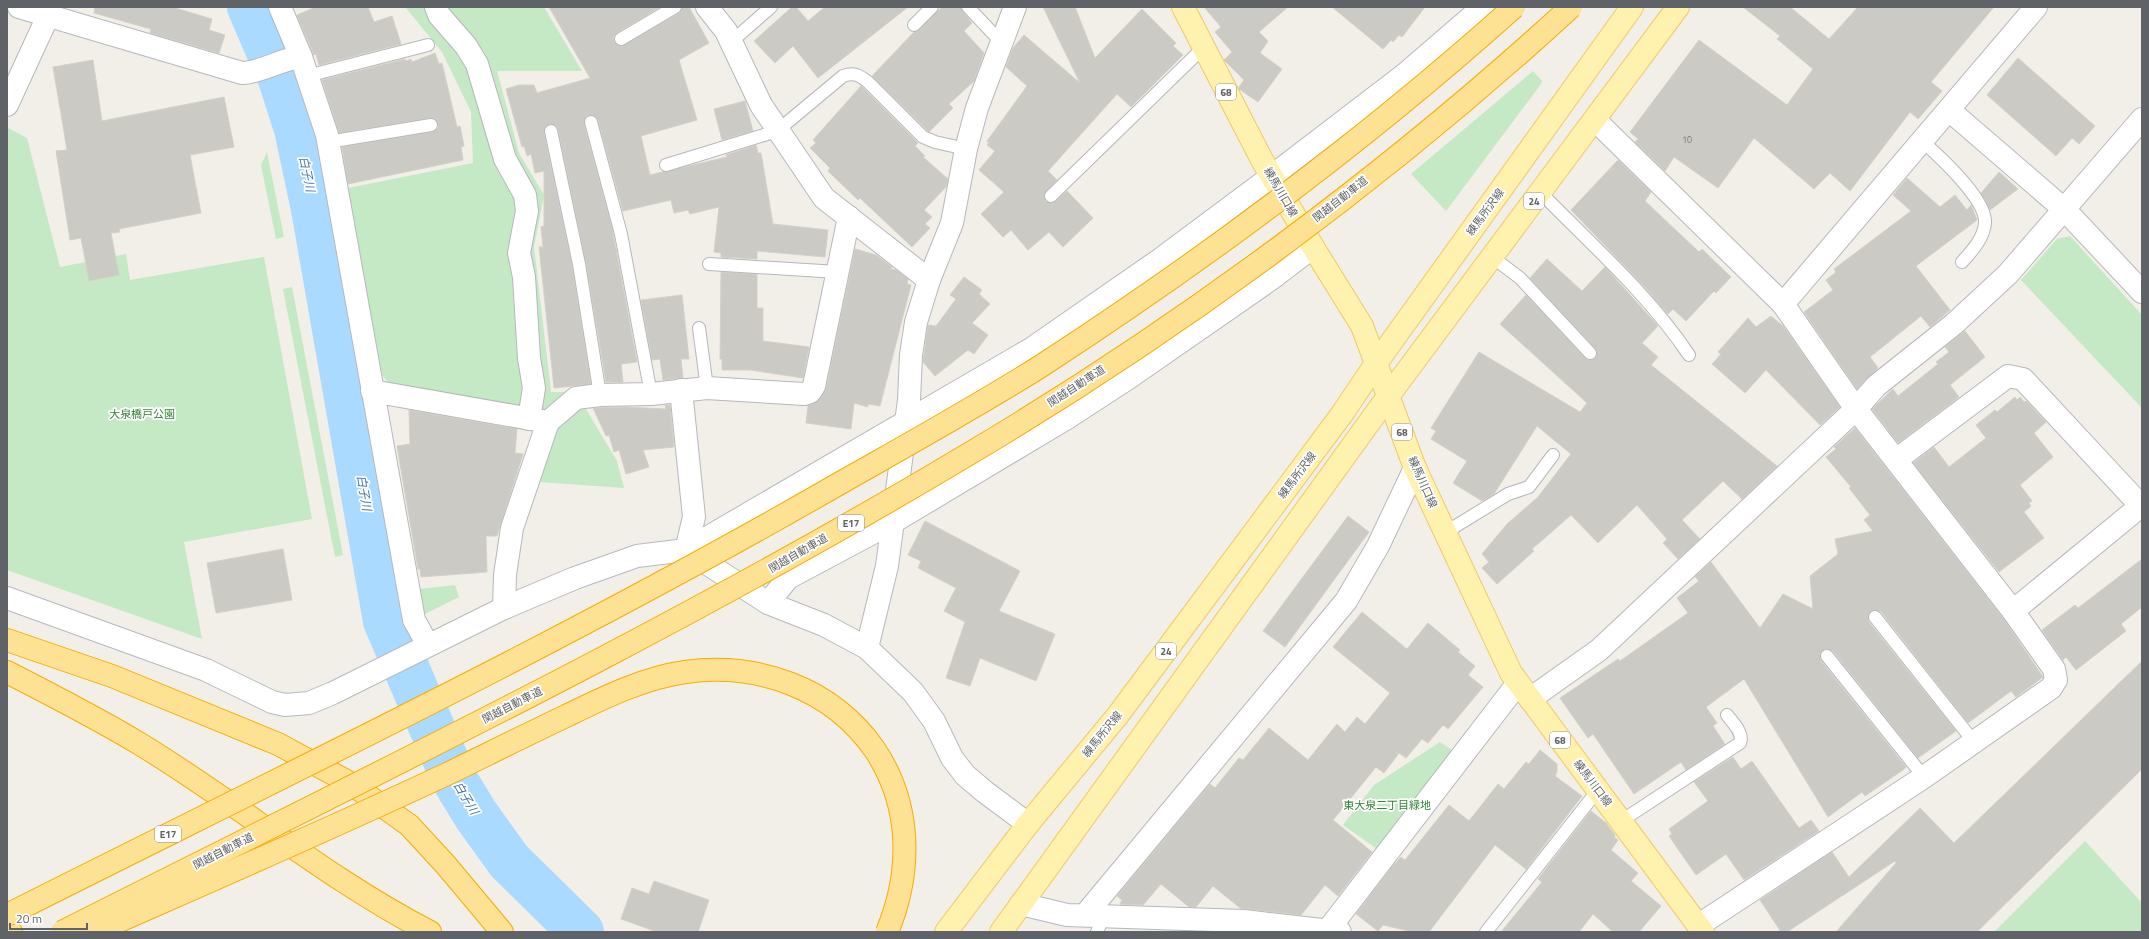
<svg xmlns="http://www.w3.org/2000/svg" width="2149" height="939" font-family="'Titillium Web','Noto Sans JP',sans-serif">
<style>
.green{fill:#c5e8c5}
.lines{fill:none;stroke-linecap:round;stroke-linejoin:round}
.river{stroke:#aadaff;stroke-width:46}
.building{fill:#cccac5;stroke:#d6d1c6}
.lane-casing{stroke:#b5b8bc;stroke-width:14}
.street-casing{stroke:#b5b8bc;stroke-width:24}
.secondary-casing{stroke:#b6babf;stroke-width:24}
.primary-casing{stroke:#f2c960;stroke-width:24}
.highway-casing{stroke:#f9ab00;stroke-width:24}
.lane{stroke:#fff;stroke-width:12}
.street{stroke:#fff;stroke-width:22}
.secondary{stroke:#fff;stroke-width:22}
.primary{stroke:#fff2af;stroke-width:22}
.highway{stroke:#fde293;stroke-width:22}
.highway-bridge-casing{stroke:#f9ab00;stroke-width:24;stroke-linecap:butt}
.highway-bridge{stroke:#fde293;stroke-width:22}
.labels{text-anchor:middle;stroke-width:3.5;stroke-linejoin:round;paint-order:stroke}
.number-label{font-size:9px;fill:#7a7d7f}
.shield{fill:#fff;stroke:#8f9295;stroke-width:1}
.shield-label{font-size:10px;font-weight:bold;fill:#5f6368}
.street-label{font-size:11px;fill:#5f6368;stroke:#fff}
.park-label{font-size:11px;fill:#348238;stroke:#fff}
.water-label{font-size:12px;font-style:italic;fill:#4174aa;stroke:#fff}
</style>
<rect width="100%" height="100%" fill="#f1efe8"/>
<g class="green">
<path d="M 395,7 L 544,7 L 582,71 L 497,71 L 519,153 L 544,195 L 534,247 L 551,392 L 564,392 L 563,400 L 548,412 L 392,387 L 382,375 L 348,188 L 473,163 L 471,112 L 442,52 L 406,8 Z"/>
<path d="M 1533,71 L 1542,81 L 1541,84 L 1446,211 L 1411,174 Z"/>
<path d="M 8,128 L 27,138 L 60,267 L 126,254 L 130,280 L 264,257 L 312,519 L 184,542 L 202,639 L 7,570 Z"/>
<path d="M 267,152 L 284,237 L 276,239 L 261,165 Z"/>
<path d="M 2070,236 L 2142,315 L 2142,408 L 2021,280 L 2057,239 Z"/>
<path d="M 292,287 L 343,555 L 335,557 L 283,289 Z"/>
<path d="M 584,406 L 617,461 L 624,488 L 539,482 L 560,423 Z"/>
<path d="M 455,585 L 459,597 L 423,615 L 418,592 L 420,589 Z"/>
<path d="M 1440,742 L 1455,752 L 1380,851 L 1343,825 L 1374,785 Z"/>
<path d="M 2085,841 L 2142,903 L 2142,932 L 1994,932 Z"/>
</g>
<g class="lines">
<path class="river" d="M 250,7 L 281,79 L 297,129 L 314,209 L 386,621 L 454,779 L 476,815 L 509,861 L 581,932"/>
</g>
<g class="building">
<path d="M 95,7 L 172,7 L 212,19 L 209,30 L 225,35 L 219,53 L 150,33 L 151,29 L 94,13 Z"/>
<path d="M 316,7 L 368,7 L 374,22 L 392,16 L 401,44 L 319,65 L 316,54 L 314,55 L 297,15 Z"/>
<path d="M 549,7 L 660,7 L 617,33 L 614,36 L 614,42 L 621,46 L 679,13 L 682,7 L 689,7 L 709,43 L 679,60 L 697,120 L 641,136 L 650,175 L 727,157 L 726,155 L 756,145 L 758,153 L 761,153 L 773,224 L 828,230 L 825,257 L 757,251 L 757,259 L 721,257 L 721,253 L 714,252 L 719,207 L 690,214 L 688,210 L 674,213 L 671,200 L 623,211 L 598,120 L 593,115 L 586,116 L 584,124 L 612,228 L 637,362 L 621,364 L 623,382 L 606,382 L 586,263 L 558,129 L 556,126 L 550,124 L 546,126 L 544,133 L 572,265 L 591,384 L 554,388 L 539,247 L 543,247 L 541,227 L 544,226 L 544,171 L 535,173 L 531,154 L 527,156 L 524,146 L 522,147 L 506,89 L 519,85 L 534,85 L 537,93 L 590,78 Z"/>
<path d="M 792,7 L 796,7 L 808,21 L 825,7 L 908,7 L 818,78 L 793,46 L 775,63 L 754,41 Z"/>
<path d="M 942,7 L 961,7 L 963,12 L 972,23 L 964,31 L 984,53 L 974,81 L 949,104 L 953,108 L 929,132 L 872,76 L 914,32 L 919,30 Z"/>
<path d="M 1043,7 L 1075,7 L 1095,58 L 1142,9 L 1176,43 L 1173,46 L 1183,55 L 1131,107 L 1117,94 L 1048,171 L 1057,180 L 1044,194 L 1045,201 L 1053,203 L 1067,191 L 1093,218 L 1063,247 L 1049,232 L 1028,250 L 1011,230 L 1003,237 L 981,214 L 1004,192 L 979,170 L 995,151 L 987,145 L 989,142 L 987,141 L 1027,86 L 1006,67 L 1013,48 L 1024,35 L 1080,83 Z"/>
<path d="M 1204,7 L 1288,7 L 1259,32 L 1268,41 L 1260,53 L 1282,69 L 1258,102 L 1239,89 L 1239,87 L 1244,80 L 1224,60 L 1232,52 L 1215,32 L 1221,27 Z"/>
<path d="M 1332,7 L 1425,7 L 1402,37 L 1399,35 L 1393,42 L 1391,40 L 1383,49 Z"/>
<path d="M 1743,7 L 1790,7 L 1829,39 L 1858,7 L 1994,7 L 1931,82 L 1942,91 L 1918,119 L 1910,112 L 1850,191 L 1830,173 L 1814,189 L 1754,138 L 1718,188 L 1674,157 L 1665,171 L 1635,142 L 1638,139 L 1630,132 L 1699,40 L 1787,105 L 1813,69 L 1777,39 L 1780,36 Z"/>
<path d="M 435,53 L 439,64 L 442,63 L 457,127 L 460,126 L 464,146 L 461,147 L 463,160 L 348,184 L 342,147 L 432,132 L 438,128 L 438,123 L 434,118 L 430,118 L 339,133 L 322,80 L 405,59 L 406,61 L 411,59 L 412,62 Z"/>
<path d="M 2018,58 L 2095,126 L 2079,144 L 2072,138 L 2056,156 L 1987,95 Z"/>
<path d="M 93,60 L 102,121 L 224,97 L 234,147 L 190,155 L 201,213 L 119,229 L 120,232 L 111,233 L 119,275 L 89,281 L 81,238 L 70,240 L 56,151 L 67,150 L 53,67 Z"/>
<path d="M 861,86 L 918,143 L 915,146 L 925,156 L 923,157 L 948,179 L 946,187 L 924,210 L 932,217 L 925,224 L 930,228 L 912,247 L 860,198 L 858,200 L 828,171 L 830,168 L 810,148 L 816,143 L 813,140 Z"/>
<path d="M 745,101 L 753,131 L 722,140 L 714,109 Z"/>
<path d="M 1618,160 L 1651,192 L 1645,201 L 1699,252 L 1702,249 L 1731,277 L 1716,293 L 1714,291 L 1686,321 L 1673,309 L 1668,314 L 1644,286 L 1571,210 Z"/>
<path d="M 1999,172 L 2018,189 L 1990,210 L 1981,193 Z"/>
<path d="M 1907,178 L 1940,207 L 1955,195 L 1967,210 L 1971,205 L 1977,220 L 1916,266 L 1950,310 L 1930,327 L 1921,316 L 1870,357 L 1878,368 L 1857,389 L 1804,312 L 1833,290 L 1826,280 L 1836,272 L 1834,269 L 1911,211 L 1893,195 Z"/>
<path d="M 855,249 L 876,255 L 892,267 L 891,269 L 896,270 L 908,279 L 907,284 L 911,285 L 880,406 L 868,404 L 868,407 L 854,403 L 851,429 L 806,423 L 808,406 L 820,399 L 826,389 Z"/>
<path d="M 1547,259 L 1582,291 L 1605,267 L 1658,326 L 1642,343 L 1658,357 L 1651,365 L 1777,466 L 1742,499 L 1723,481 L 1682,520 L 1700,539 L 1678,559 L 1663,543 L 1667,539 L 1637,505 L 1598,543 L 1571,515 L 1532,549 L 1534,551 L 1497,584 L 1482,568 L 1489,562 L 1482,554 L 1507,524 L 1538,497 L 1571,454 L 1537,426 L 1494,494 L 1482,501 L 1453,483 L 1467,461 L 1431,439 L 1436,431 L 1431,428 L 1479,352 L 1580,412 L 1587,403 L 1500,324 L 1526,295 L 1585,358 L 1591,360 L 1595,358 L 1597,352 L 1595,348 L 1530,278 Z"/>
<path d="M 721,272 L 757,274 L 757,308 L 763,308 L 763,341 L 809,347 L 803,378 L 750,370 L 722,370 L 722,359 L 720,359 Z"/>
<path d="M 964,277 L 982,290 L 979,294 L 990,304 L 972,323 L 988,335 L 974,354 L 968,350 L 935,376 L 923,362 L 928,325 L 936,326 L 956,299 L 950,295 Z"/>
<path d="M 682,295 L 689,359 L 681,359 L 683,378 L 663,380 L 660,359 L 652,360 L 641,300 Z"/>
<path d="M 1771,316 L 1783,326 L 1840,407 L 1820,425 L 1766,370 L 1745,393 L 1712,364 L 1721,354 L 1718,352 L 1748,318 L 1756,327 Z"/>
<path d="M 1965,331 L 1985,357 L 1950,385 L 1959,397 L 1898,443 L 1872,409 L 1893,389 L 1898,396 L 1938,364 L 1936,362 L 1949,352 L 1945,347 Z"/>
<path d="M 2015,397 L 2017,400 L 2020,397 L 2024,402 L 2026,401 L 2046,422 L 2034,433 L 2053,457 L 2020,485 L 2032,501 L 2029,503 L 2031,506 L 2024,512 L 2044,538 L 1999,572 L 1913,463 L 1934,447 L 1949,467 L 1986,438 L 1976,425 L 1995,410 L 1997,412 Z"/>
<path d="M 665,405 L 670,405 L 674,447 L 643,450 L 649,467 L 626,474 L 619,450 L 614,452 L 609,435 L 606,436 L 593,408 L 626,407 L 666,409 Z"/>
<path d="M 409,410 L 517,429 L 515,453 L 523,454 L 497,536 L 486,536 L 487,572 L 421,577 L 420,569 L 418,569 L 397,446 L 410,444 Z"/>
<path d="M 1855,428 L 2003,618 L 2043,677 L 2016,697 L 2011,691 L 1968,723 L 1881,612 L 1874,610 L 1868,615 L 1869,622 L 1956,731 L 1918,758 L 1833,651 L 1825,649 L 1820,654 L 1821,661 L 1906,767 L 1903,770 L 1865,796 L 1862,792 L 1828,817 L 1744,679 L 1706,707 L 1717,723 L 1713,726 L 1725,744 L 1686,770 L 1681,762 L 1634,794 L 1593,734 L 1588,738 L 1560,698 L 1618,659 L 1620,661 L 1688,613 L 1677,598 L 1699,581 L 1695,577 L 1711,562 L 1760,628 L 1783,594 L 1813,609 L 1810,576 L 1838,554 L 1835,539 L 1873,531 L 1864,520 L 1870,515 L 1849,488 L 1851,487 L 1826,457 L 1836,449 L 1834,447 Z"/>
<path d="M 1348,516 L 1369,532 L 1285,647 L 1263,631 Z"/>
<path d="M 925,521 L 1020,571 L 999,611 L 1055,634 L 1036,681 L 980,658 L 970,686 L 946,678 L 965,622 L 944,611 L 956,588 L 918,568 L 921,561 L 908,555 Z"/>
<path d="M 283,549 L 292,600 L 216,613 L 207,563 Z"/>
<path d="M 2142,559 L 2142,607 L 2121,624 L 2126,631 L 2076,670 L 2066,657 L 2063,660 L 2042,630 L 2075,605 L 2078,608 Z"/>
<path d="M 1362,612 L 1407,649 L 1428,623 L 1460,650 L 1458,652 L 1475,666 L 1468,675 L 1483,687 L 1448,729 L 1443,725 L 1428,743 L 1422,739 L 1406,758 L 1399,753 L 1384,773 L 1376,767 L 1333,820 L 1372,852 L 1338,896 L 1325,885 L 1301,915 L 1240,908 L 1213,886 L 1196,907 L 1189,907 L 1161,884 L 1143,905 L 1120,904 L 1122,900 L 1117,896 L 1210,784 L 1215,788 L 1239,758 L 1243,760 L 1269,728 L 1308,760 L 1337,724 L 1345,732 L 1357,717 L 1365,724 L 1390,693 L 1333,647 Z"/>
<path d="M 2142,661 L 2142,769 L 1977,932 L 1836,932 L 1896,863 L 1895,861 L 1787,932 L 1781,932 L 1760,900 L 1832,852 L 1849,877 L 1920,808 L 1954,843 Z"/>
<path d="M 1540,750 L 1557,764 L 1557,772 L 1555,776 L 1582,796 L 1526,869 L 1495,845 L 1429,932 L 1413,932 L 1383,925 L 1378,931 L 1356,914 L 1391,868 L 1401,857 L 1405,860 L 1449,805 L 1469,821 L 1498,784 L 1504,789 L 1526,762 L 1529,764 Z"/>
<path d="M 1733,757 L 1741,769 L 1752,761 L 1799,828 L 1811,820 L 1819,831 L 1744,880 L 1726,854 L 1696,875 L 1669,836 L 1672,834 L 1669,829 L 1708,801 L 1694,782 Z"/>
<path d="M 1591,811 L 1606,823 L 1615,835 L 1614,837 L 1618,840 L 1611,850 L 1638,873 L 1631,881 L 1661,906 L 1639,932 L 1613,932 L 1593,914 L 1579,932 L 1501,932 L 1542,882 L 1538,879 Z"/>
<path d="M 654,881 L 709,900 L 698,932 L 657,932 L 621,919 L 632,888 L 649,894 Z"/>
</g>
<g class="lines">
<defs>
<g id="lane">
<path d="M 968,7 L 1001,42"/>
<path d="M 914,25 L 932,7"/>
<path d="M 621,39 L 675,7"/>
<path d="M 731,42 L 771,7"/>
<path d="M 307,76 L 428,45"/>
<path d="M 591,122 L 621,234 L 651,394"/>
<path d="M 551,131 L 579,264 L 600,395"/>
<path d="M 1922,141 C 1939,156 1987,200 1985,223 C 1984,238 1972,251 1962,262"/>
<path d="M 328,142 L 431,125"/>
<path d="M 666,165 L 777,131 L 843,76 C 854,72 859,75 868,82 L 923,137 L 935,142 L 966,149"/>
<path d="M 1541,193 C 1592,245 1649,295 1689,355"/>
<path d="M 1051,196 L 1203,48"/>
<path d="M 1492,257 L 1520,278 L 1590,353"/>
<path d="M 709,264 L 838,272"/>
<path d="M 699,328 L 707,388"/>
<path d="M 1446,532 L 1508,494 L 1529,487 L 1553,455"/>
<path d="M 1875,617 L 1974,742"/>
<path d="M 1827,656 L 1924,777"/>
<path d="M 1621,821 L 1740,743 C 1744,733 1733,723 1727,715"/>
<path d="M 1097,932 L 1104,915"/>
<path d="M 1486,932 L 1598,790"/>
</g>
<g id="street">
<path d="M 19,7 L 242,73 C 264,72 280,59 301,57"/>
<path d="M 280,7 L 301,57 L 327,135 L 414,620 L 428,645"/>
<path d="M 436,7 L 439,15 L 466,46 L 477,64 L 505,159 L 525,195 L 527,211 L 519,253 L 524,277 L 529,358 L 534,388 L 529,419"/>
<path d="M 707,7 L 726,31 L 761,105 L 824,198 L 929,280 L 952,223 L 966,149 L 977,108 L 1015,7"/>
<path d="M 7,105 L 48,16 L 49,7"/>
<path d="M 1949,110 L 2065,210 L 2142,292"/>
<path d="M 1595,120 L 1783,304 L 1856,409 L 2013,611 L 2054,669 L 2056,680 L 2051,688 L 1924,777 L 1699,925"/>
<path d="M 1783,304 L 2036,7"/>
<path d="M 681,390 L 694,517 L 686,550"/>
<path d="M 372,391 L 548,422 L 576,398 L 600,395 L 651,394 L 707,388 L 804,394 L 810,392 L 814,386 L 849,217"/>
<path d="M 1896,460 L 2008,376 L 2023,379 L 2142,507"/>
<path d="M 686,550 L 1031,349 L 1158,261 L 1272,176 L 1404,75 L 1483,7"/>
<path d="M 768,603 L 788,578 L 893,522 L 1067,418 L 1130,377 L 1271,279 L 1313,247"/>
<path d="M 504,608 L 505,575 L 512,528 L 548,422"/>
<path d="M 2013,611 L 2142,505"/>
<path d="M 867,648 L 887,566 L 909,400 L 911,355 L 916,322 L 929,280"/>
<path d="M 1530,699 L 1599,650 L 1856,409 L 1876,386 L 1954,324 L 2008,274 L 2142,119"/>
<path d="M 1021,904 L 1067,915 L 1244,921 L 1340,932"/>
<path d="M 1085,915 L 1346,601 L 1378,546 L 1415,468"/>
<path d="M 1328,930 L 1518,683"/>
</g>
<path id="secondary" d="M 7,598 L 206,670 L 272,702 L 285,705 L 309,703 L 333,693 L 504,608 L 575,578 L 637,556 L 686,550 L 768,603 L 824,625 L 867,648 L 913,692 L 934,721 L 952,758 L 965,775 L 985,792 L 1028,824"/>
<g id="primary">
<path d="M 1183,7 L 1262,160 L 1313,247 L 1362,326 L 1415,468 L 1511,673 L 1703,932"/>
<path d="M 946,932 L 1028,824 L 1118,715 L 1342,414 L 1377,362 L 1632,7"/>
<path d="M 1001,932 L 1389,395 L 1678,7"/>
</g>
<g id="highway">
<path d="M 7,640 L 112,676 L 278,744 L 350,783 L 409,825 L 445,864 L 502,932"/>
<path d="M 7,672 C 52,695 97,718 140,744 C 239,804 327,879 430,932"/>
<path d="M 7,931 L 11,932"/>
</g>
</defs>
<use href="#lane" class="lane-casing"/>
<use href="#street" class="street-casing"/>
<use href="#secondary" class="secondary-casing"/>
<use href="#primary" class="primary-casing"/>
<use href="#highway" class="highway-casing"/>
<use href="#lane" class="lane"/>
<use href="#street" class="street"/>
<use href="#secondary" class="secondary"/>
<use href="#primary" class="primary"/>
<use href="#highway" class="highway"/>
<defs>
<g id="highway-bridge">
<path d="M 7,915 C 287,774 570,639 842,482 C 909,444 976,407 1041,366 C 1207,258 1367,139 1514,7"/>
<path d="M 62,932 C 365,779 671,632 962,458 C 1177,331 1387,176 1571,7"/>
<path d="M 94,932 C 212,880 330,829 447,774 C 486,755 526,735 566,716 C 603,698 643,678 685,672 C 758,662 832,688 875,750 C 912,806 912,872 887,932"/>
</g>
</defs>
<use href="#highway-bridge" class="highway-bridge-casing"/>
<use href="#highway-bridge" class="highway-bridge"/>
</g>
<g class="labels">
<g class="number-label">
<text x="1687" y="143">10</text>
</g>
<g class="shield">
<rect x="1216" y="84" width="20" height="16" rx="3"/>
<rect x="1524" y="193" width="20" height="16" rx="3"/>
<rect x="1392" y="424" width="20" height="16" rx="3"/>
<rect x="838" y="515" width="26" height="16" rx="3"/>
<rect x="1156" y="643" width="20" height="16" rx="3"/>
<rect x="1550" y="732" width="20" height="16" rx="3"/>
<rect x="155" y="826" width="26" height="16" rx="3"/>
</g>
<g class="shield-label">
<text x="1226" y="96">68</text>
<text x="1534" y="205">24</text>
<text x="1402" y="436">68</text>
<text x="851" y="527">E17</text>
<text x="1166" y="655">24</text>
<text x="1560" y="744">68</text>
<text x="168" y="838">E17</text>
</g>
<g class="street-label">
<text transform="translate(1281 192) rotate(60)" y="4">練馬川口線</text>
<text transform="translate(1340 199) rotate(-38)" y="4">関越自動車道</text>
<text transform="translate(1485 212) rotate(-54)" y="4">練馬所沢線</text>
<text transform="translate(1076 386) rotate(-33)" y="4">関越自動車道</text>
<text transform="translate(1297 475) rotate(-53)" y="4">練馬所沢線</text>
<text transform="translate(1423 482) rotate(66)" y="4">練馬川口線</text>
<text transform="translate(798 553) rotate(-30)" y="4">関越自動車道</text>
<text transform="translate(512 705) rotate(-27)" y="4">関越自動車道</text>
<text transform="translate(1102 734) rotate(-51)" y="4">練馬所沢線</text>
<text transform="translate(1593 783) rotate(53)" y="4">練馬川口線</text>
<text transform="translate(223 851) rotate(-27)" y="4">関越自動車道</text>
</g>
<g class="park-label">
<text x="142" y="418">大泉橋戸公園</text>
<text x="1387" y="809">東大泉二丁目緑地</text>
</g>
<g class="water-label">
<text transform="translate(307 174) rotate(78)" y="4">白子川</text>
<text transform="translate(364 493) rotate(80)" y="4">白子川</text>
<text transform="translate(466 798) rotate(59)" y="4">白子川</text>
</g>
</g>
<rect width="2149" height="939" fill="none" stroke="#5f6368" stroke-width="16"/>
<path d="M10 923v6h77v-6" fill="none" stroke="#5f6368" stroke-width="2"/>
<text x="16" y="923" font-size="12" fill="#5f6368" stroke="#ffffff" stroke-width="3" paint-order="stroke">20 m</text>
</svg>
